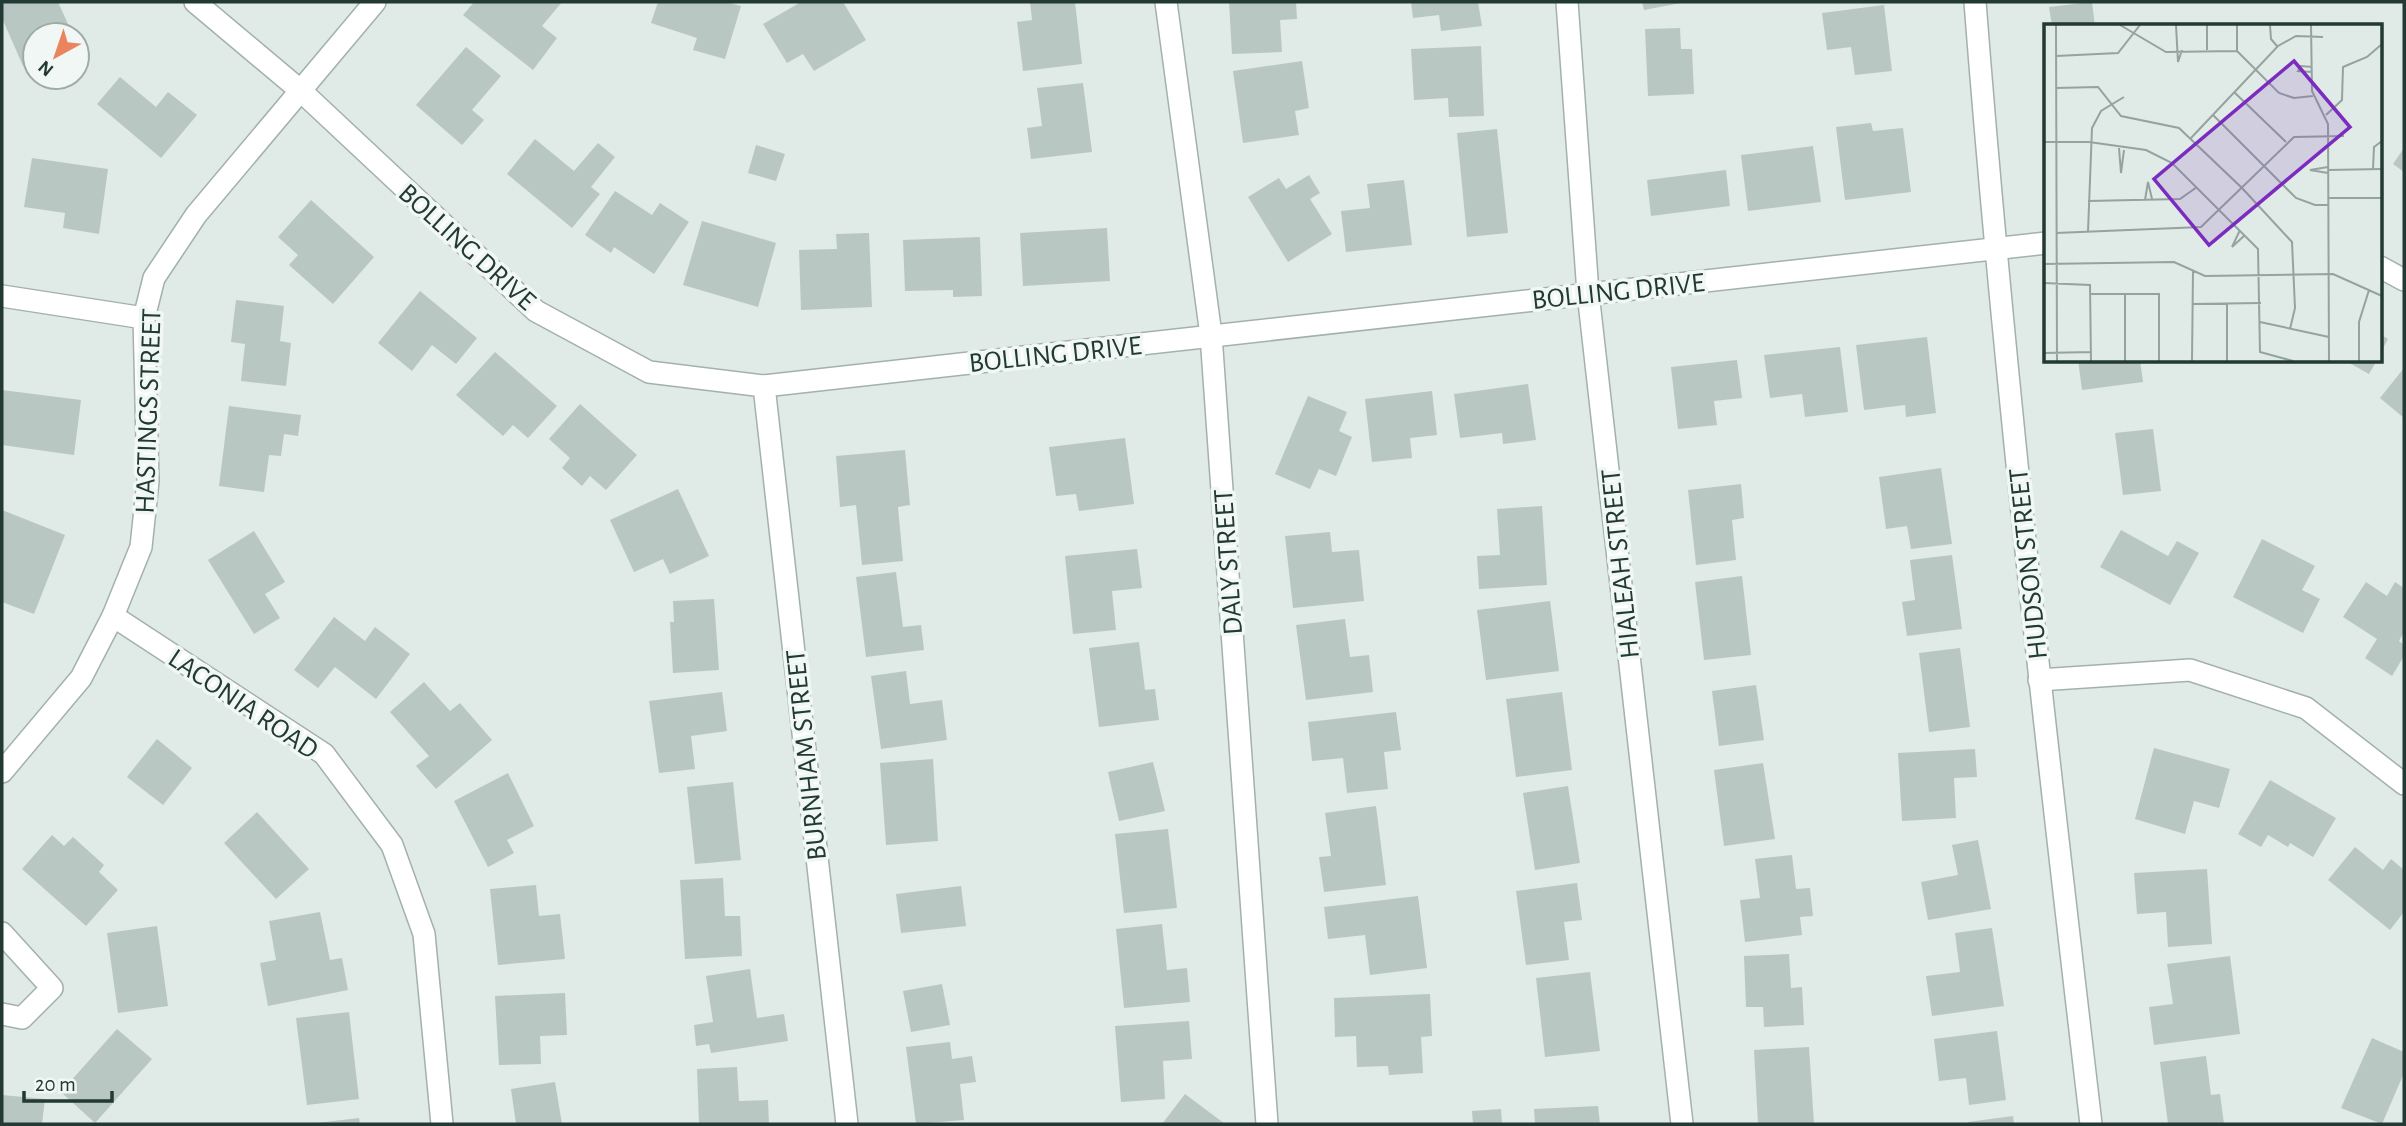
<svg xmlns="http://www.w3.org/2000/svg" width="2406" height="1126" font-family="'Alegreya Sans',sans-serif">
<style>
.building{fill:#b9c7c2}
.lines{fill:none;stroke-linecap:round;stroke-linejoin:round}
.minor-casing{stroke:#a3b1ad;stroke-width:24}
.tertiary-casing{stroke:#a3b1ad;stroke-width:24}
.minor{stroke:#fff;stroke-width:21}
.tertiary{stroke:#fff;stroke-width:21}
.labels{text-anchor:middle;stroke-width:7;stroke-linejoin:round;paint-order:stroke}
.street-label{font-size:28px;fill:#223934;stroke:#f0f7f4}
.inset-road{fill:none;stroke:#94a39f;stroke-width:2}
.view{fill:#7b2cbf;fill-opacity:0.15;stroke:#7b2cbf;stroke-width:3.5}
.inset-edge{fill:none;stroke:#223934;stroke-width:3.5}
</style>
<rect width="100%" height="100%" fill="#e0eae6"/>
<g class="building">
<path d="M 2,2 L 58,2 L 73,35 L 35,35 L 35,61 L 23,66 L 2,18 Z"/>
<path d="M 474,2 L 562,2 L 542,26 L 557,38 L 533,70 L 463,15 Z"/>
<path d="M 658,2 L 726,2 L 741,6 L 725,59 L 693,50 L 697,38 L 651,23 Z"/>
<path d="M 801,2 L 843,2 L 866,40 L 814,71 L 803,54 L 787,63 L 763,24 Z"/>
<path d="M 1030,2 L 1075,2 L 1082,64 L 1023,71 L 1017,22 L 1032,20 Z"/>
<path d="M 1229,2 L 1296,2 L 1297,19 L 1280,20 L 1282,52 L 1232,54 Z"/>
<path d="M 1411,2 L 1478,2 L 1482,26 L 1441,31 L 1439,15 L 1413,18 Z"/>
<path d="M 1642,2 L 1681,2 L 1681,3 L 1644,10 Z"/>
<path d="M 2092,2 L 2095,26 L 2052,26 L 2049,7 Z"/>
<path d="M 1884,5 L 1892,71 L 1855,75 L 1851,47 L 1827,50 L 1822,13 Z"/>
<path d="M 1680,28 L 1681,49 L 1692,49 L 1694,94 L 1648,96 L 1645,29 Z"/>
<path d="M 1481,46 L 1484,116 L 1449,117 L 1448,98 L 1414,100 L 1411,49 Z"/>
<path d="M 466,47 L 501,76 L 472,110 L 484,120 L 462,145 L 416,105 Z"/>
<path d="M 1302,61 L 1309,108 L 1295,111 L 1299,135 L 1243,143 L 1233,71 Z"/>
<path d="M 120,77 L 156,107 L 168,92 L 197,115 L 161,158 L 97,104 Z"/>
<path d="M 1083,83 L 1092,152 L 1031,159 L 1027,128 L 1042,126 L 1037,88 Z"/>
<path d="M 1871,123 L 1873,131 L 1903,128 L 1911,192 L 1845,200 L 1836,127 Z"/>
<path d="M 1497,129 L 1508,233 L 1467,237 L 1457,133 Z"/>
<path d="M 535,139 L 574,171 L 598,143 L 615,157 L 591,187 L 600,194 L 572,228 L 507,174 Z"/>
<path d="M 756,145 L 785,154 L 776,181 L 748,173 Z"/>
<path d="M 1813,146 L 1821,202 L 1748,211 L 1741,155 Z"/>
<path d="M 2404,148 L 2404,172 L 2393,164 Z"/>
<path d="M 32,158 L 108,169 L 99,234 L 63,228 L 65,213 L 24,207 Z"/>
<path d="M 1726,170 L 1730,206 L 1651,216 L 1647,180 Z"/>
<path d="M 1309,175 L 1320,193 L 1310,199 L 1332,234 L 1288,262 L 1248,197 L 1279,178 L 1286,189 Z"/>
<path d="M 1404,180 L 1412,245 L 1346,252 L 1341,211 L 1370,208 L 1367,184 Z"/>
<path d="M 615,191 L 652,215 L 660,203 L 689,222 L 654,274 L 614,247 L 611,253 L 585,235 Z"/>
<path d="M 311,200 L 374,257 L 333,304 L 289,265 L 298,255 L 278,237 Z"/>
<path d="M 702,221 L 776,243 L 758,307 L 683,285 Z"/>
<path d="M 1107,228 L 1110,281 L 1023,286 L 1020,233 Z"/>
<path d="M 869,233 L 872,307 L 801,310 L 799,250 L 837,249 L 836,234 Z"/>
<path d="M 980,237 L 982,296 L 953,297 L 953,290 L 905,291 L 903,240 Z"/>
<path d="M 420,291 L 477,338 L 456,364 L 432,345 L 412,371 L 378,343 Z"/>
<path d="M 236,300 L 284,306 L 280,341 L 291,343 L 286,386 L 241,381 L 245,344 L 231,342 Z"/>
<path d="M 2380,334 L 2388,339 L 2380,354 Z"/>
<path d="M 1927,337 L 1936,413 L 1906,417 L 1905,405 L 1864,410 L 1856,345 Z"/>
<path d="M 1840,347 L 1848,412 L 1805,417 L 1802,394 L 1770,398 L 1764,355 Z"/>
<path d="M 495,352 L 557,406 L 528,438 L 513,425 L 503,436 L 456,395 Z"/>
<path d="M 1737,360 L 1742,398 L 1714,401 L 1717,425 L 1678,429 L 1671,367 Z"/>
<path d="M 2078,360 L 2140,360 L 2143,382 L 2082,390 Z"/>
<path d="M 2344,360 L 2377,360 L 2369,374 Z"/>
<path d="M 2404,368 L 2404,418 L 2380,398 Z"/>
<path d="M 1528,384 L 1536,440 L 1503,444 L 1502,433 L 1460,438 L 1454,394 Z"/>
<path d="M 2,390 L 81,400 L 74,455 L 2,445 Z"/>
<path d="M 1432,391 L 1437,435 L 1410,438 L 1412,458 L 1372,462 L 1365,399 Z"/>
<path d="M 1308,396 L 1347,412 L 1339,431 L 1352,437 L 1336,476 L 1319,469 L 1310,489 L 1275,474 Z"/>
<path d="M 580,404 L 637,455 L 606,490 L 590,476 L 582,486 L 562,468 L 570,458 L 549,439 Z"/>
<path d="M 229,406 L 301,415 L 298,436 L 284,434 L 281,456 L 269,455 L 264,492 L 219,486 Z"/>
<path d="M 2153,429 L 2161,491 L 2123,495 L 2115,433 Z"/>
<path d="M 1125,438 L 1134,504 L 1079,511 L 1076,494 L 1056,496 L 1049,447 Z"/>
<path d="M 905,450 L 910,505 L 898,507 L 903,561 L 862,565 L 856,505 L 840,507 L 836,456 Z"/>
<path d="M 1941,468 L 1952,544 L 1911,549 L 1907,526 L 1886,529 L 1879,477 Z"/>
<path d="M 1741,484 L 1744,518 L 1732,520 L 1736,560 L 1696,565 L 1688,490 Z"/>
<path d="M 678,489 L 709,556 L 670,574 L 663,559 L 634,572 L 610,520 Z"/>
<path d="M 1542,506 L 1547,585 L 1479,589 L 1477,556 L 1500,555 L 1497,509 Z"/>
<path d="M 2,510 L 65,535 L 34,614 L 2,602 Z"/>
<path d="M 2121,530 L 2168,556 L 2177,541 L 2199,553 L 2170,605 L 2100,567 Z"/>
<path d="M 254,531 L 285,582 L 265,594 L 280,618 L 254,634 L 208,560 Z"/>
<path d="M 1330,532 L 1332,552 L 1359,550 L 1364,601 L 1293,608 L 1285,536 Z"/>
<path d="M 2262,539 L 2315,566 L 2302,590 L 2320,599 L 2303,633 L 2233,597 Z"/>
<path d="M 1137,549 L 1142,588 L 1112,591 L 1116,630 L 1073,634 L 1065,556 Z"/>
<path d="M 1952,555 L 1962,629 L 1907,636 L 1902,602 L 1915,600 L 1910,560 Z"/>
<path d="M 896,572 L 903,627 L 921,625 L 924,650 L 866,657 L 856,577 Z"/>
<path d="M 1742,576 L 1751,655 L 1704,660 L 1695,582 Z"/>
<path d="M 2366,582 L 2387,596 L 2395,582 L 2404,588 L 2404,632 L 2399,641 L 2404,645 L 2404,656 L 2392,676 L 2365,658 L 2377,639 L 2343,617 Z"/>
<path d="M 714,599 L 719,670 L 673,673 L 670,622 L 674,622 L 673,601 Z"/>
<path d="M 1550,601 L 1559,671 L 1486,680 L 1477,610 Z"/>
<path d="M 334,617 L 365,641 L 375,627 L 410,654 L 376,699 L 335,667 L 318,688 L 294,670 Z"/>
<path d="M 1345,619 L 1350,657 L 1369,655 L 1373,692 L 1306,700 L 1296,625 Z"/>
<path d="M 1139,642 L 1145,690 L 1155,689 L 1159,720 L 1099,727 L 1089,648 Z"/>
<path d="M 1960,648 L 1970,727 L 1929,732 L 1919,653 Z"/>
<path d="M 906,671 L 910,704 L 942,700 L 947,740 L 881,749 L 871,676 Z"/>
<path d="M 424,682 L 450,711 L 460,703 L 492,740 L 436,789 L 416,766 L 429,756 L 390,712 Z"/>
<path d="M 1756,685 L 1764,740 L 1719,746 L 1712,691 Z"/>
<path d="M 722,692 L 727,731 L 691,736 L 695,769 L 659,773 L 649,701 Z"/>
<path d="M 1562,692 L 1572,770 L 1516,777 L 1506,699 Z"/>
<path d="M 1396,712 L 1401,750 L 1384,752 L 1388,789 L 1347,793 L 1343,758 L 1312,761 L 1308,722 Z"/>
<path d="M 157,739 L 192,768 L 163,805 L 127,777 Z"/>
<path d="M 2154,748 L 2230,769 L 2219,808 L 2194,801 L 2185,834 L 2135,819 Z"/>
<path d="M 1975,749 L 1977,777 L 1954,778 L 1956,818 L 1902,821 L 1898,753 Z"/>
<path d="M 933,759 L 938,841 L 886,845 L 880,763 Z"/>
<path d="M 1153,762 L 1165,811 L 1119,821 L 1108,772 Z"/>
<path d="M 1763,763 L 1775,839 L 1724,846 L 1714,770 Z"/>
<path d="M 508,773 L 534,826 L 507,840 L 514,853 L 488,867 L 454,801 Z"/>
<path d="M 2270,780 L 2336,818 L 2313,857 L 2290,843 L 2288,847 L 2268,835 L 2261,847 L 2238,834 Z"/>
<path d="M 733,782 L 741,860 L 695,864 L 687,787 Z"/>
<path d="M 1568,786 L 1580,863 L 1535,870 L 1523,793 Z"/>
<path d="M 1376,806 L 1386,885 L 1324,892 L 1319,857 L 1331,856 L 1325,813 Z"/>
<path d="M 257,812 L 309,869 L 276,899 L 224,843 Z"/>
<path d="M 1168,829 L 1177,908 L 1124,913 L 1115,834 Z"/>
<path d="M 52,835 L 64,846 L 73,837 L 104,865 L 99,872 L 118,890 L 86,926 L 22,869 Z"/>
<path d="M 1978,840 L 1991,909 L 1928,920 L 1921,882 L 1958,875 L 1952,845 Z"/>
<path d="M 2355,847 L 2383,870 L 2391,859 L 2404,870 L 2404,912 L 2390,930 L 2328,880 Z"/>
<path d="M 1792,855 L 1796,889 L 1810,888 L 1813,916 L 1800,917 L 1802,935 L 1745,942 L 1740,900 L 1760,898 L 1755,859 Z"/>
<path d="M 2207,869 L 2212,944 L 2168,947 L 2166,912 L 2137,914 L 2134,873 Z"/>
<path d="M 723,878 L 725,916 L 740,916 L 742,956 L 685,959 L 680,880 Z"/>
<path d="M 1577,883 L 1582,920 L 1564,922 L 1569,960 L 1526,965 L 1516,891 Z"/>
<path d="M 536,885 L 539,916 L 560,914 L 565,959 L 498,965 L 490,889 Z"/>
<path d="M 961,886 L 966,926 L 901,933 L 896,894 Z"/>
<path d="M 1418,896 L 1427,968 L 1370,975 L 1365,935 L 1328,939 L 1324,907 Z"/>
<path d="M 320,912 L 330,960 L 342,958 L 348,990 L 268,1006 L 260,963 L 276,960 L 269,921 Z"/>
<path d="M 1162,924 L 1167,970 L 1187,968 L 1190,1002 L 1124,1008 L 1116,929 Z"/>
<path d="M 157,926 L 168,1006 L 118,1013 L 107,933 Z"/>
<path d="M 1992,928 L 2004,1006 L 1932,1016 L 1926,976 L 1960,972 L 1955,933 Z"/>
<path d="M 1789,954 L 1791,988 L 1802,987 L 1804,1025 L 1764,1027 L 1763,1007 L 1746,1007 L 1744,956 Z"/>
<path d="M 2230,956 L 2240,1034 L 2154,1045 L 2149,1007 L 2173,1004 L 2167,964 Z"/>
<path d="M 750,969 L 757,1018 L 784,1014 L 788,1041 L 711,1053 L 709,1044 L 696,1046 L 694,1025 L 713,1022 L 706,976 Z"/>
<path d="M 1590,972 L 1600,1051 L 1545,1057 L 1536,978 Z"/>
<path d="M 942,984 L 950,1025 L 911,1032 L 903,991 Z"/>
<path d="M 565,993 L 567,1035 L 540,1036 L 541,1064 L 499,1065 L 495,996 Z"/>
<path d="M 1430,994 L 1432,1036 L 1421,1037 L 1423,1073 L 1389,1075 L 1388,1066 L 1357,1067 L 1356,1036 L 1335,1037 L 1334,998 Z"/>
<path d="M 349,1012 L 359,1099 L 307,1105 L 296,1018 Z"/>
<path d="M 1189,1021 L 1192,1059 L 1163,1061 L 1165,1099 L 1121,1102 L 1115,1026 Z"/>
<path d="M 117,1029 L 152,1059 L 95,1123 L 61,1092 Z"/>
<path d="M 1997,1031 L 2006,1100 L 1969,1105 L 1966,1078 L 1939,1081 L 1934,1039 Z"/>
<path d="M 2372,1038 L 2404,1052 L 2404,1073 L 2382,1124 L 2341,1108 Z"/>
<path d="M 950,1042 L 952,1059 L 972,1056 L 976,1082 L 960,1084 L 964,1120 L 916,1124 L 906,1047 Z"/>
<path d="M 1809,1047 L 1814,1124 L 1758,1124 L 1754,1050 Z"/>
<path d="M 2206,1056 L 2211,1095 L 2220,1094 L 2224,1124 L 2168,1124 L 2160,1062 Z"/>
<path d="M 737,1067 L 739,1101 L 768,1100 L 769,1124 L 699,1124 L 697,1069 Z"/>
<path d="M 555,1082 L 562,1124 L 516,1124 L 511,1089 Z"/>
<path d="M 1185,1094 L 1225,1124 L 1162,1124 Z"/>
<path d="M 2,1095 L 45,1099 L 42,1124 L 2,1124 Z"/>
<path d="M 1598,1106 L 1600,1124 L 1535,1124 L 1534,1109 Z"/>
<path d="M 1501,1109 L 1502,1124 L 1473,1124 L 1472,1111 Z"/>
<path d="M 2013,1116 L 2014,1124 L 1968,1124 L 1968,1122 Z"/>
<path d="M 359,1118 L 360,1124 L 317,1124 L 317,1123 Z"/>
</g>
<g class="lines">
<defs>
<g id="minor">
<path d="M 195,2 L 301,91 L 536,311 L 649,372 L 764,386 L 2046,243"/>
<path d="M 1166,2 L 1211,335 L 1267,1124"/>
<path d="M 1567,2 L 1588,293 L 1682,1124"/>
<path d="M 1975,2 C 2004,377 2047,750 2091,1124"/>
<path d="M 2380,267 L 2404,280"/>
<path d="M 2,296 L 144,318"/>
<path d="M 764,386 L 847,1124"/>
<path d="M 113,616 L 324,754 L 392,845 L 424,934 L 442,1124"/>
<path d="M 2039,680 L 2190,670 L 2306,708 L 2404,784"/>
<path d="M 2,933 L 52,988 L 22,1018 L 2,1014"/>
</g>
<path id="tertiary" d="M 2,772 L 81,678 L 113,616 L 141,547 L 148,481 L 144,318 L 154,278 L 196,215 L 375,2"/>
</defs>
<use href="#minor" class="minor-casing"/>
<use href="#tertiary" class="tertiary-casing"/>
<use href="#minor" class="minor"/>
<use href="#tertiary" class="tertiary"/>
</g>
<g class="labels">
<g class="street-label">
<text transform="translate(468 246) rotate(42)" y="10">BOLLING DRIVE</text>
<text transform="translate(1618 290) rotate(-6)" y="10">BOLLING DRIVE</text>
<text transform="translate(1055 353) rotate(-6)" y="10">BOLLING DRIVE</text>
<text transform="translate(147 411) rotate(-88)" y="10">HASTINGS STREET</text>
<text transform="translate(1227 562) rotate(-94)" y="10">DALY STREET</text>
<text transform="translate(1619 564) rotate(-96)" y="10">HIALEAH STREET</text>
<text transform="translate(2027 564) rotate(-96)" y="10">HUDSON STREET</text>
<text transform="translate(244 703) rotate(34)" y="10">LACONIA ROAD</text>
<text transform="translate(805 755) rotate(-96)" y="10">BURNHAM STREET</text>
</g>
</g>
<g transform="translate(2044 24)">
<rect width="338" height="338" fill="#e0eae6"/>
<path class="inset-road" d="M 12,1 L 13,337M 76,1 L 122,28 L 193,27M 132,1 L 134,38 L 138,26M 163,1 L 163,26M 226,1 L 227,15 L 233,22M 267,1 L 268,67 L 284,100 L 285,337M 193,27 L 235,69 L 250,74 L 269,72M 193,27 L 193,1M 12,32 L 74,29 L 96,1M 268,43 L 257,42 L 254,47 L 268,48M 12,64 L 54,63 L 77,92 L 135,104 L 198,164 L 248,218 L 251,284 L 246,305M 190,68 L 242,118M 169,91 L 252,174 L 271,181 L 284,181M 282,91 L 298,76 L 299,43 L 323,33 L 338,20M 147,114 L 234,22 L 252,12 L 279,13M 0,118 L 45,118 L 102,126 L 128,139 L 214,225 L 216,328 L 249,337M 75,124 L 77,149 L 80,126M 284,143 L 266,146 L 284,149M 329,145 L 330,123 L 338,117M 284,146 L 338,145M 284,174 L 338,174M 101,176 L 104,158 L 108,175M 44,177 L 136,175 L 153,163M 196,206 L 188,223 L 201,211M 44,208 L 48,104 L 57,87 L 80,73M 12,209 L 157,203 L 250,113 L 300,112M 0,240 L 130,238 L 161,252 L 289,250 L 338,272M 0,259 L 46,261 L 47,337M 47,270 L 115,270 L 115,337M 81,270 L 81,337M 148,280 L 217,279M 183,280 L 183,337M 216,298 L 285,313M 0,329 L 47,328M 148,337 L 149,247M 315,337 L 315,298 L 325,266"/>
<path class="view" d="M 250,37 L 306,103 L 165,221 L 110,155 Z"/>
<rect width="338" height="338" class="inset-edge"/>
</g>
<rect width="2406" height="1126" fill="none" stroke="#223934" stroke-width="7"/>
<g transform="translate(56 56) rotate(220)"><circle r="33" fill="#f0f7f4" stroke="#9eaba7" stroke-width="2"/>
<path d="M0-5L12 26L0 18L-12 26Z" fill="#e9845f"/>
<text y="-10" font-size="19" font-weight="bold" text-anchor="middle" fill="#223934">N</text>
</g>
<path d="M24 1091v10h88v-10" fill="none" stroke="#223934" stroke-width="3.5"/>
<text x="35" y="1091" font-size="21" fill="#223934" stroke="#f0f7f4" stroke-width="5" paint-order="stroke">20 m</text>
</svg>
